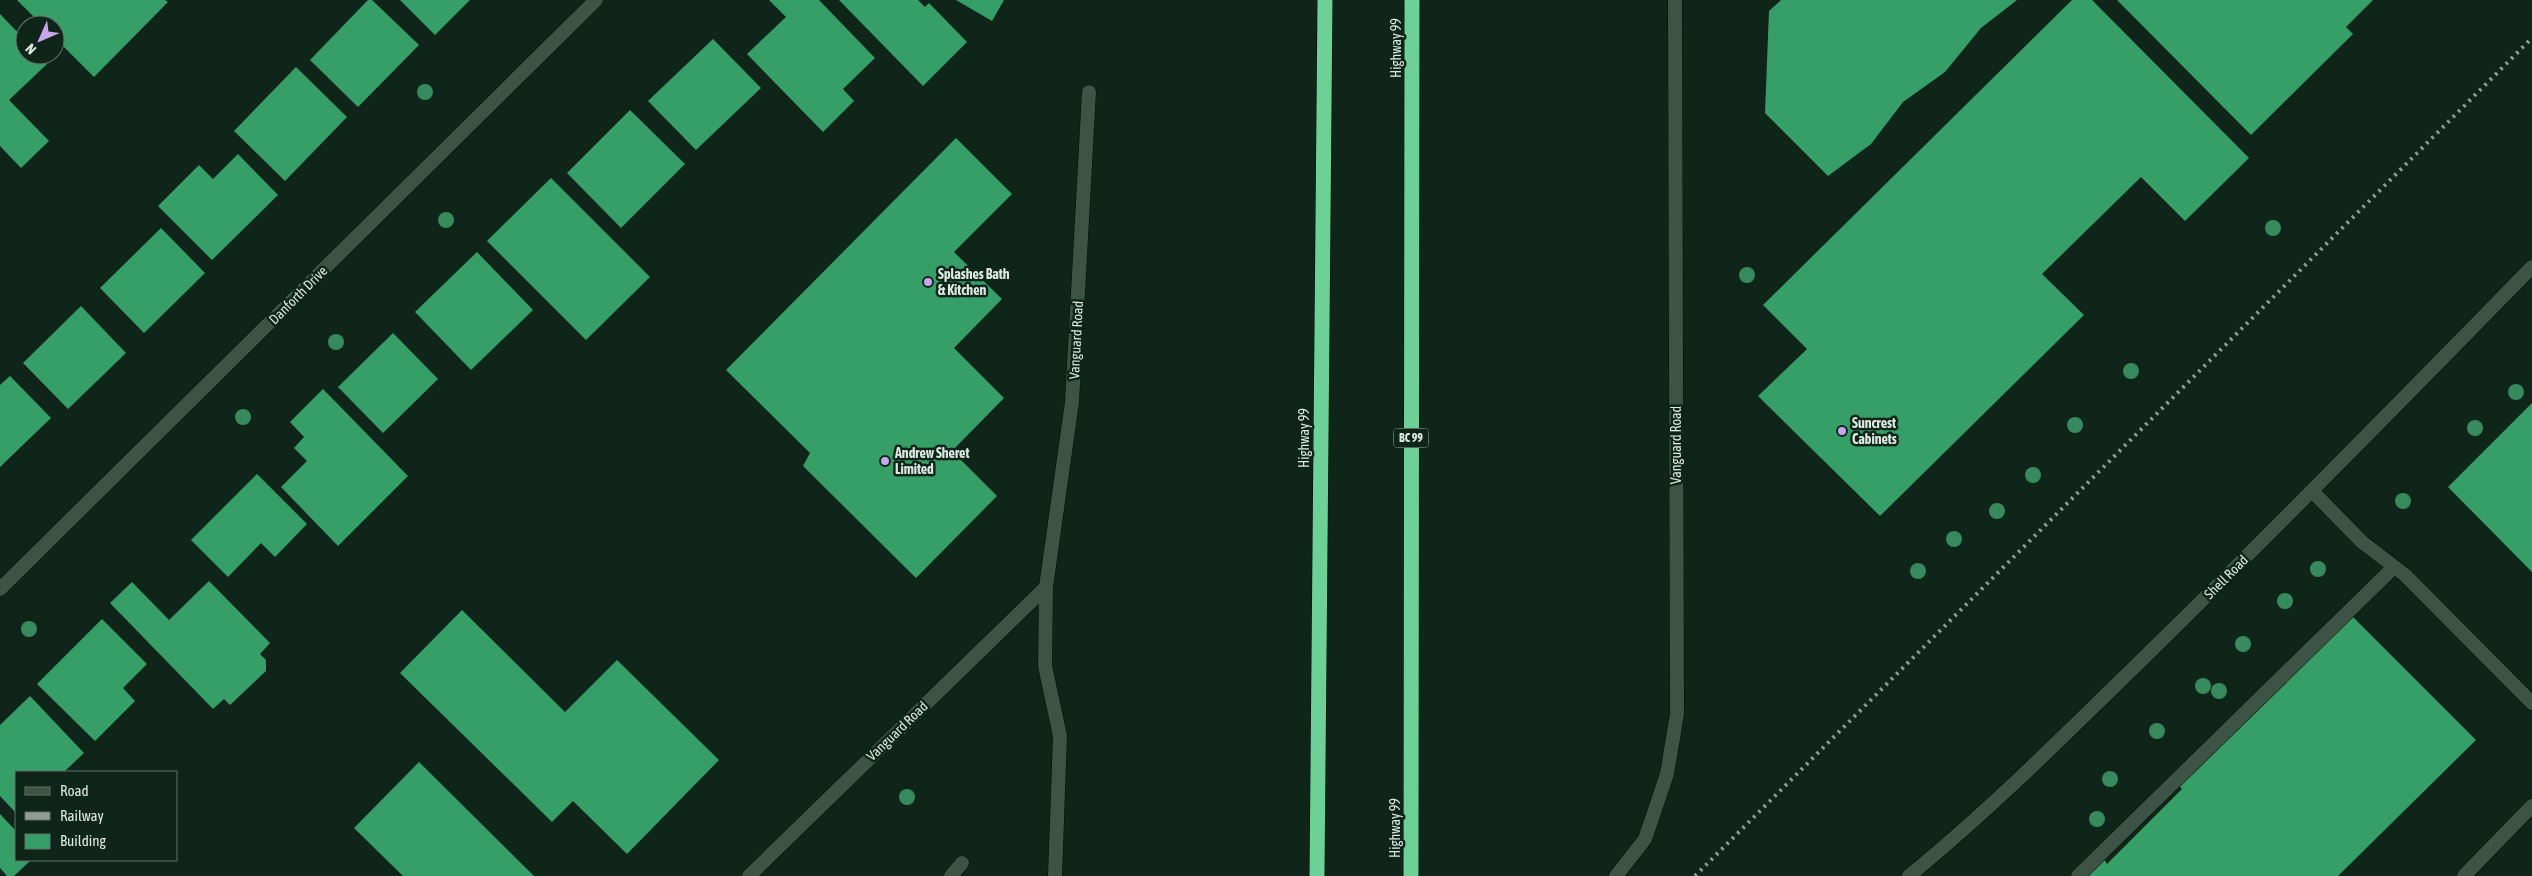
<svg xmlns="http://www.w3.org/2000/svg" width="2532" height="876" font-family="'Asap Condensed',sans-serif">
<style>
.building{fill:#369f67}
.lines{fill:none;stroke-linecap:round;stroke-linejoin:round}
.service-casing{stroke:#000e04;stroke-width:15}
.minor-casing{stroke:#000e04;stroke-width:15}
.secondary-casing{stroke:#000e04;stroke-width:15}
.motorway-casing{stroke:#000e04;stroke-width:16}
.service{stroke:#3d5345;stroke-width:14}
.minor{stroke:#3d5345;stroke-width:14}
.secondary{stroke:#3d5345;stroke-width:14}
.motorway{stroke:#6dd096;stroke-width:15}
.rail{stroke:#8e9e94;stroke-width:4;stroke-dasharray:2.5 5;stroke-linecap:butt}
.tree{fill:#368a5d}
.poi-dot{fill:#c9a5ee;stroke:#102519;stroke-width:2}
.labels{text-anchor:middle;stroke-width:5;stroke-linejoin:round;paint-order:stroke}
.shield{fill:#102519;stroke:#9faea5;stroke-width:1}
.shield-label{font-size:12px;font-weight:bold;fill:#dce9e1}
.street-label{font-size:14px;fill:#dce9e1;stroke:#102519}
.poi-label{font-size:14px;font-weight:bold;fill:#dce9e1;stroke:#102519;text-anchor:start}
</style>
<rect width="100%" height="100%" fill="#102519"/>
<g class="building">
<path d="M 17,0 L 165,0 L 168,2 L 94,77 L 55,38 L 55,25 L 42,25 Z"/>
<path d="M 368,0 L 372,0 L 419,45 L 358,107 L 310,60 Z"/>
<path d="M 400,0 L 470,0 L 435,35 Z"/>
<path d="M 769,0 L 819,0 L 875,58 L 843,89 L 854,101 L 823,132 L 747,54 L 786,17 Z"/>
<path d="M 839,0 L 918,0 L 925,7 L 929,3 L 967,42 L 923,86 Z"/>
<path d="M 956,0 L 1004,0 L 992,21 Z"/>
<path d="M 1781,0 L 2017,0 L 1981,28 L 1945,72 L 1903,102 L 1871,144 L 1828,176 L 1765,113 L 1769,11 Z"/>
<path d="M 2072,0 L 2092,0 L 2249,158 L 2185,221 L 2141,177 L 2042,274 L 2084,315 L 1880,516 L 1758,396 L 1807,349 L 1763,305 Z"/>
<path d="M 2117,0 L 2373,0 L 2346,27 L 2353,34 L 2251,135 Z"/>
<path d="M 0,14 L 25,40 L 25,55 L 39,55 L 47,64 L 9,100 L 49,141 L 21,168 L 0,146 Z"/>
<path d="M 713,39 L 761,88 L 696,150 L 648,101 Z"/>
<path d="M 296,67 L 347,117 L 285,181 L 234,131 Z"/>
<path d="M 630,110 L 685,164 L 621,228 L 567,173 Z"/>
<path d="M 956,138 L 1012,194 L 954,252 L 1002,299 L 954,348 L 1004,398 L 952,451 L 997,496 L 916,578 L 803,466 L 810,453 L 726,370 Z"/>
<path d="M 238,154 L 278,195 L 212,260 L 158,206 L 199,165 L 213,179 Z"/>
<path d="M 551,178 L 650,277 L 586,340 L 487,241 Z"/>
<path d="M 161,228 L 205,273 L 144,333 L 100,288 Z"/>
<path d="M 477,252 L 533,310 L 471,370 L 415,312 Z"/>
<path d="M 81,306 L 126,353 L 68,409 L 23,363 Z"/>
<path d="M 393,333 L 438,379 L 383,433 L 338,387 Z"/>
<path d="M 10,376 L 51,418 L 0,467 L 0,385 Z"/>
<path d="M 323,389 L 408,476 L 338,546 L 281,487 L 307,461 L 294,448 L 304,437 L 290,422 Z"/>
<path d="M 2532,403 L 2532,572 L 2448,487 Z"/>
<path d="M 257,474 L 307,524 L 275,557 L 261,543 L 228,577 L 191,540 Z"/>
<path d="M 209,581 L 270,643 L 260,654 L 266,660 L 266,671 L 230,705 L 224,699 L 213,709 L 110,603 L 132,582 L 169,620 Z"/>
<path d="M 462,610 L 565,712 L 617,660 L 719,760 L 627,854 L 573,801 L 552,822 L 400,673 Z"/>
<path d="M 2350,614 L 2476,740 L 2338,876 L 2087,876 L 2104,859 L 2107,864 L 2182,789 L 2178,785 Z"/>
<path d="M 102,619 L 147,664 L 123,688 L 135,701 L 95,741 L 37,684 Z"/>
<path d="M 30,696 L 84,753 L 64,772 L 16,772 L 16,813 L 0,796 L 0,725 Z"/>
<path d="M 419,762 L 534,876 L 403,876 L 354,828 Z"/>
<path d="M 0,814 L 16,831 L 16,860 L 31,860 L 14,876 L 7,876 L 0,868 Z"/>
</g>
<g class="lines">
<defs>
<g id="service">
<path d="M 2313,492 L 2362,542 L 2405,575 L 2532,703"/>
<path d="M 951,876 L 962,863"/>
<path d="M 2078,876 L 2394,567"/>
<path d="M 2464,876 L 2532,806"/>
</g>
<g id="minor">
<path d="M 0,589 L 596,0"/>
<path d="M 749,876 L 1046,587"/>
<path d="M 1055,876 L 1060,736 L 1045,666 L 1046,587 L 1072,402 L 1089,92"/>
<path d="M 1616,876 L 1645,839 L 1667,774 L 1677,714 L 1675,0"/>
</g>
<path id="secondary" d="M 1909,876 C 1998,803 2079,721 2162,640 C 2287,517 2410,392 2532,267"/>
<g id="motorway">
<path d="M 1317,876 L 1325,0"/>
<path d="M 1411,876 L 1412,0"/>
</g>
</defs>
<use href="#service" class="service-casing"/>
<use href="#minor" class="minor-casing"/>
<use href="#secondary" class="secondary-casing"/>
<use href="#motorway" class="motorway-casing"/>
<use href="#service" class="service"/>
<use href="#minor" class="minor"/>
<use href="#secondary" class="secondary"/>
<use href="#motorway" class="motorway"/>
<path class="rail" d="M 1695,876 L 2532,38"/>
</g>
<g class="tree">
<circle cx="425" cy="92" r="8"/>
<circle cx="446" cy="220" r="8"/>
<circle cx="2273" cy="228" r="8"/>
<circle cx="1747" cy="275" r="8"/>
<circle cx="336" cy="342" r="8"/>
<circle cx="2131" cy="371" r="8"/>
<circle cx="2516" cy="392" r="8"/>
<circle cx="243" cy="417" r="8"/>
<circle cx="2075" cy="425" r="8"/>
<circle cx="2475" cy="428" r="8"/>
<circle cx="2033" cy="475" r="8"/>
<circle cx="2403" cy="501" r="8"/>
<circle cx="1997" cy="511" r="8"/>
<circle cx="1954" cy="539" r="8"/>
<circle cx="2318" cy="569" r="8"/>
<circle cx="1918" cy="571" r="8"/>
<circle cx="2285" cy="601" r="8"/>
<circle cx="29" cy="629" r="8"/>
<circle cx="2243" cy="644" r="8"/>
<circle cx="2203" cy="686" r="8"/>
<circle cx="2219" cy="691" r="8"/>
<circle cx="2157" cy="731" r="8"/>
<circle cx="2110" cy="779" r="8"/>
<circle cx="907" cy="797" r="8"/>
<circle cx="2097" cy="819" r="8"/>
</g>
<g class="poi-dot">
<circle cx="928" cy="282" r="5"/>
<circle cx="1842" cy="431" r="5"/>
<circle cx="885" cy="461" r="5"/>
</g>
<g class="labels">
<rect class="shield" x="1393.5" y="428.5" width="35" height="19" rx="4"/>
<g class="shield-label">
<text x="1411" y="442">BC 99</text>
</g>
<g class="street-label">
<text transform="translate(1396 48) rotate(-90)" y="5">Highway 99</text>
<text transform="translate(298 295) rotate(-45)" y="5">Danforth Drive</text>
<text transform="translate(1076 340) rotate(-87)" y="5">Vanguard Road</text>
<text transform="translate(1304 438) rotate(-90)" y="5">Highway 99</text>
<text transform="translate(1676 445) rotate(-90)" y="5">Vanguard Road</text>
<text transform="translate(2226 577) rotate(-45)" y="5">Shell Road</text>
<text transform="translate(897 731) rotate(-44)" y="5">Vanguard Road</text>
<text transform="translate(1395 828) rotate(-90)" y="5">Highway 99</text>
</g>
<g class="poi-label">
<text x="938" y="279">Splashes Bath<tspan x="938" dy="16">&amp; Kitchen</tspan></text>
<text x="1852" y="428">Suncrest<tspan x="1852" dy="16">Cabinets</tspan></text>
<text x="895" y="458">Andrew Sheret<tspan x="895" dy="16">Limited</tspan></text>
</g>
</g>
<rect x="15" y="771" width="162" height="90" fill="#102519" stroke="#627369"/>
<rect x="25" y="787" width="25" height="8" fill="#3d5345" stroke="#627369"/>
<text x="60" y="796" font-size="15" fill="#dce9e1">Road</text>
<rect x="25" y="812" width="25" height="8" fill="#8e9e94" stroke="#627369"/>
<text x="60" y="821" font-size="15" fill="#dce9e1">Railway</text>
<rect x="25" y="834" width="25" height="15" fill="#369f67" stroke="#627369"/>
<text x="60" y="846" font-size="15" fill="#dce9e1">Building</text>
<g transform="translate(40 40) rotate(225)"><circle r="24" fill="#102519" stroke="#627369"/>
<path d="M0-4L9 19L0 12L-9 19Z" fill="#c9a5ee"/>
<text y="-8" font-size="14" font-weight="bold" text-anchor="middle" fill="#dce9e1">N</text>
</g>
</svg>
